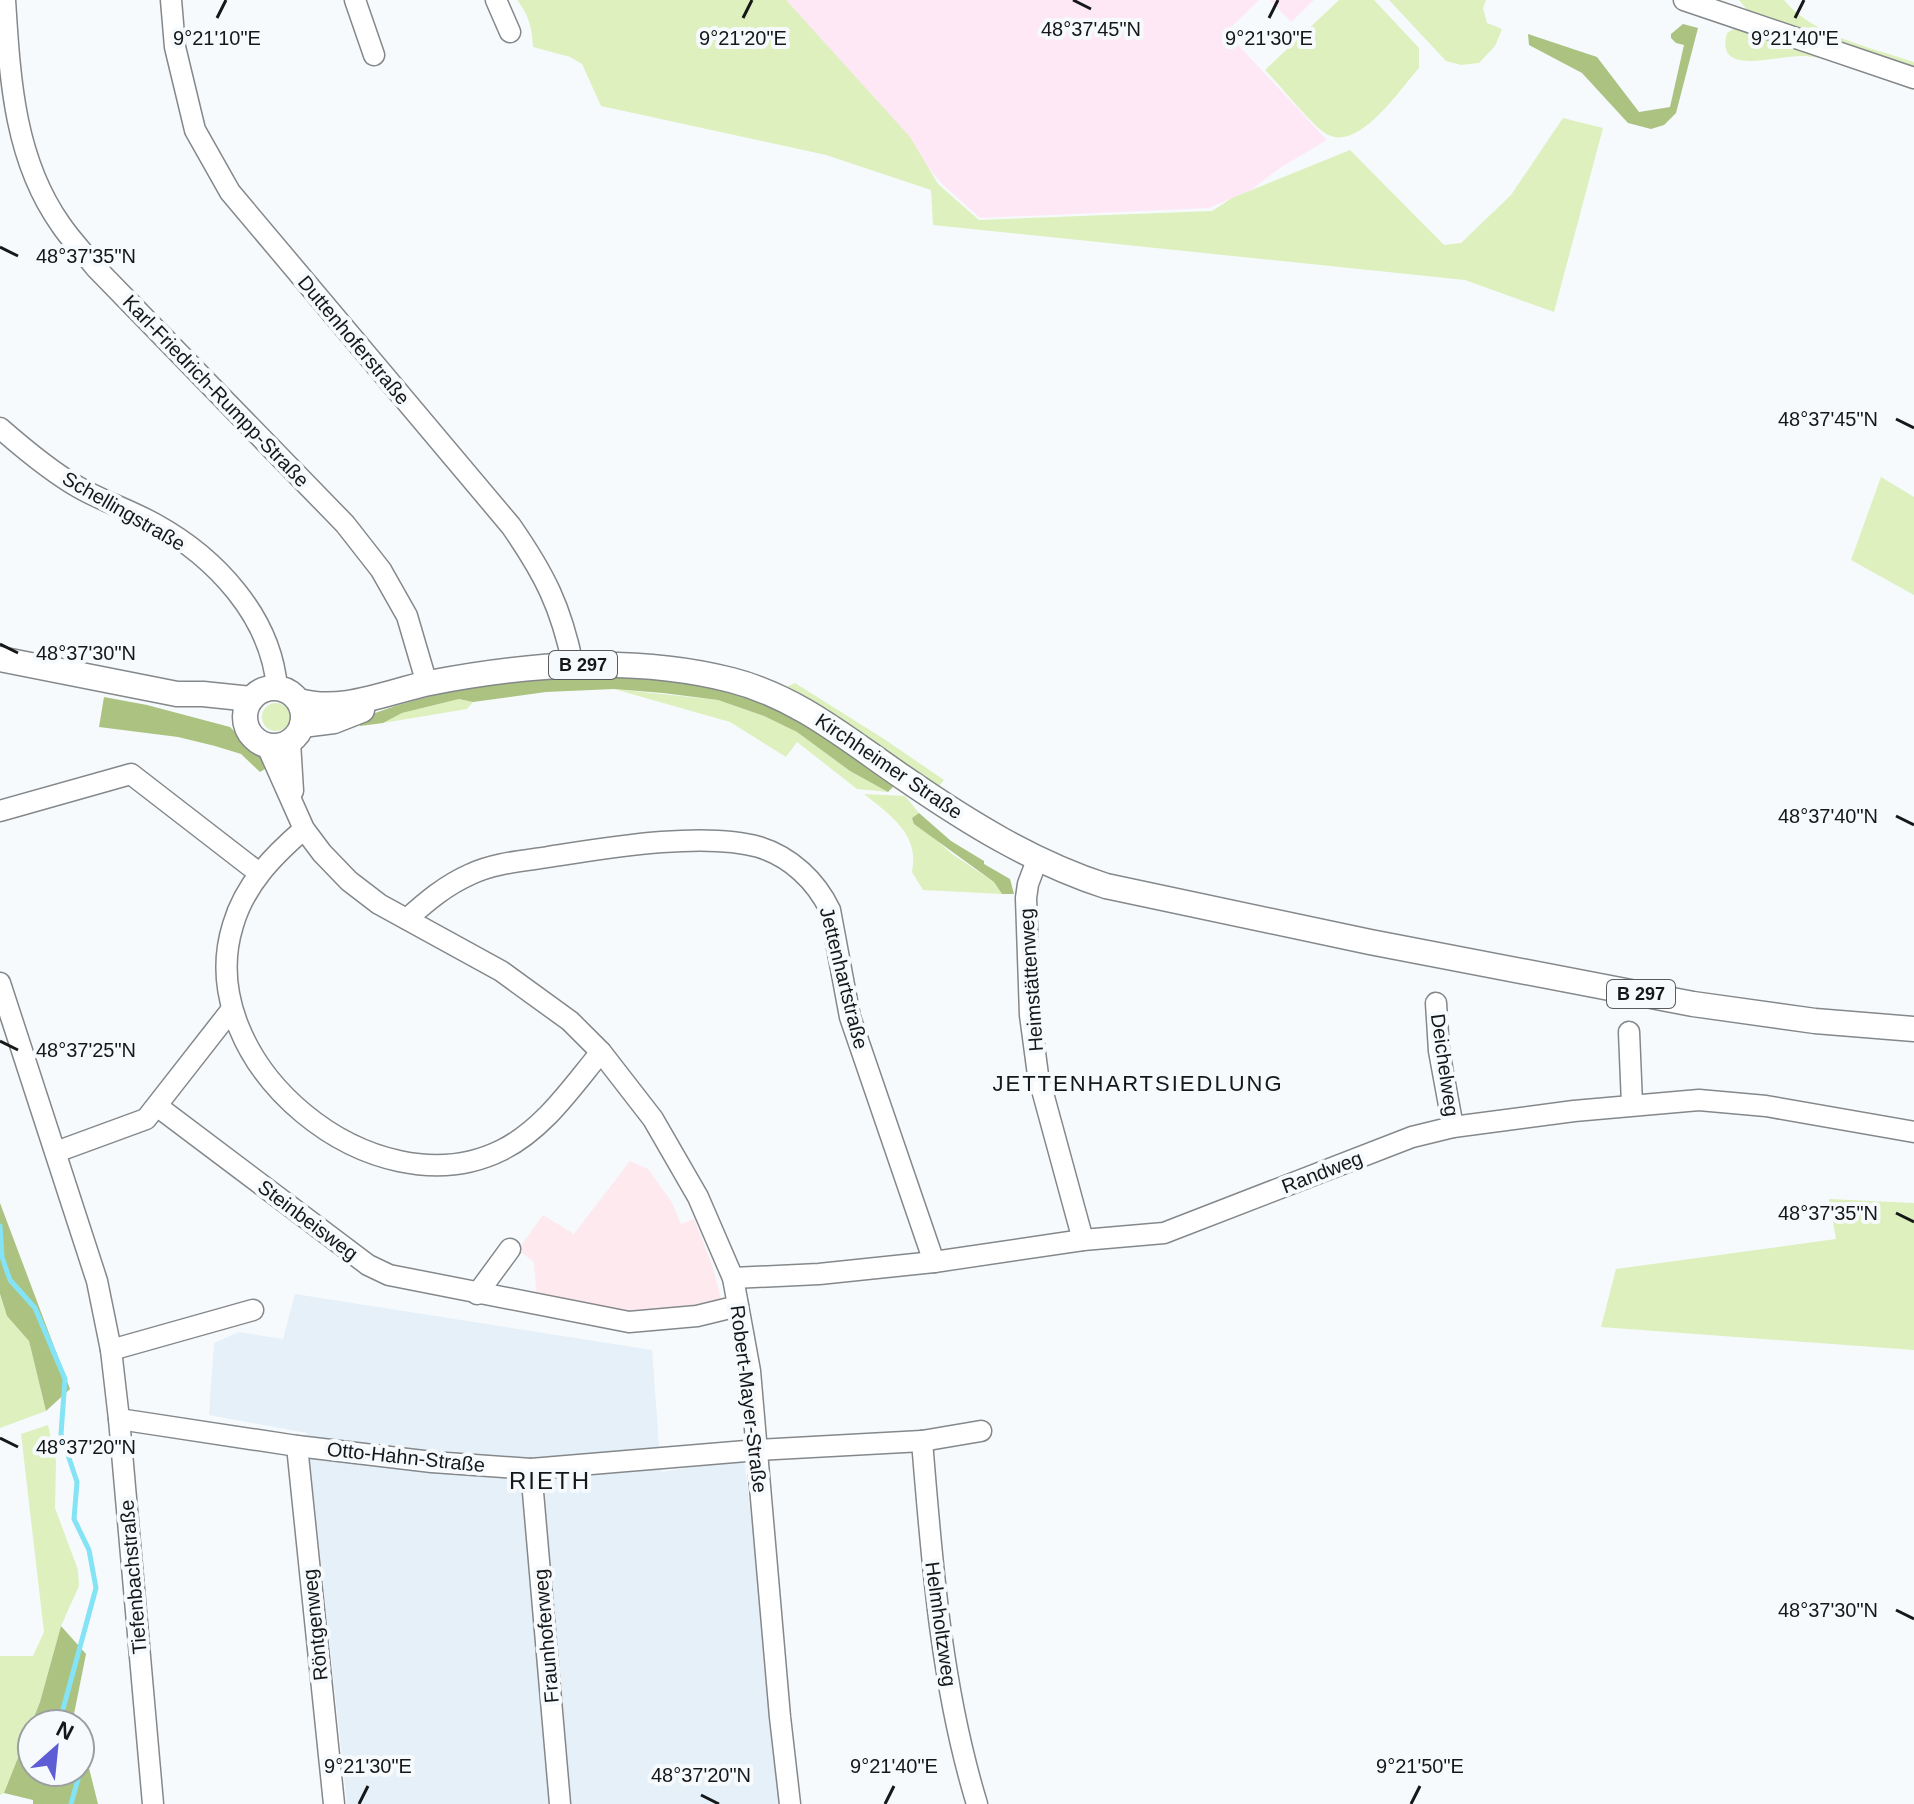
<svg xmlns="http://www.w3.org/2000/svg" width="1914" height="1804" font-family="Helvetica,sans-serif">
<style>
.built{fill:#e5f0f8}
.education{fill:#fee9ef}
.medical{fill:#fee8f5}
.green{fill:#ddf0be}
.forest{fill:#abc280}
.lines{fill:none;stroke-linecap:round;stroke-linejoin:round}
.stream{stroke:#84e3f4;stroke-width:5}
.minor-casing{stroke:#84888b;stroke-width:23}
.major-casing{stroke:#84888b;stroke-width:27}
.minor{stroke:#fff;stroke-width:20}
.major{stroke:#fff;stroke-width:24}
.ticks{fill:none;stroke:#161718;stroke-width:3}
.labels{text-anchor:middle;stroke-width:8;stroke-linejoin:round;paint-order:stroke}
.shield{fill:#f6fafd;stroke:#595b5d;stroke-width:2}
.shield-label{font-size:18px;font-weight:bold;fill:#161718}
.street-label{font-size:20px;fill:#161718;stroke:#f6fafd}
.neighbourhood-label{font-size:22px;letter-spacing:2px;fill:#161718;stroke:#f6fafd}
.quarter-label{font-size:24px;letter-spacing:2px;fill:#161718;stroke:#f6fafd}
.ticks-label{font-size:20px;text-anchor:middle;fill:#161718;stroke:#f6fafd;stroke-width:8;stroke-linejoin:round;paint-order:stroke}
</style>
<rect width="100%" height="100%" fill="#f6fafd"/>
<path class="built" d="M 295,1294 L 652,1350 L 661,1472 L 744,1459 L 787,1804 L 347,1804 L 307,1433 L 209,1415 L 214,1343 L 239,1332 L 283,1339 Z"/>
<path class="education" d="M 630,1161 L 648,1169 L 671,1201 L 681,1224 L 694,1219 L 712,1265 L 723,1306 L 656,1317 L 537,1302 L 534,1262 L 518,1250 L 543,1215 L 574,1234 Z"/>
<g class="medical">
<path d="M 785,0 L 1259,0 L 1226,32 L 1327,140 L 1280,168 L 1251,190 L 1209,208 L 980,218 L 941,183 Z"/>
<path d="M 1270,0 L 1314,0 L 1291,22 Z"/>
</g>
<g class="green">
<path d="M 517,0 L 786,0 L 910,137 L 938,184 L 979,220 L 1212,211 L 1232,198 L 1350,150 L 1444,245 L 1461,243 L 1511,195 L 1563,118 L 1603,128 L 1554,312 L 1465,280 L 933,225 L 931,190 L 826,155 L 601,106 L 582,64 L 570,57 L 533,47 C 532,28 529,15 517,0 Z"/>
<path d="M 1339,0 L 1374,0 L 1419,48 L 1419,68 C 1400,89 1357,155 1325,133 C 1309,122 1281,86 1265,70 Z"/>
<path d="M 1389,0 L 1486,0 L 1483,8 L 1487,23 L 1502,29 L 1495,46 L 1479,63 L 1461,65 L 1446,61 Z"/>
<path d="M 1739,0 L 1784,0 C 1812,35 1872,48 1914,62 L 1914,67 L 1748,11 Z"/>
<path d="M 1741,24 L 1914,82 L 1914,90 C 1880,78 1841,59 1805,56 C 1785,55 1753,65 1736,59 C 1724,55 1724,44 1727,33 Z"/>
<path d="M 1881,477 L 1914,497 L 1914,595 L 1851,560 Z"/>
<path d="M 795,683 L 884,739 L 944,780 L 939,786 L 906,768 L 784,688 Z"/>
<path d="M 614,689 L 718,700 L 764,716 L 797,732 L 850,771 L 888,792 L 857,789 L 797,742 L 786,757 L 730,722 Z"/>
<path d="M 459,699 L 473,702 L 467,709 L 383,723 L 402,713 Z"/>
<circle cx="276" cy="717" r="14"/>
<path d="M 864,794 L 905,796 L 919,813 L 912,818 L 952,854 L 994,882 L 1002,894 L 923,890 L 912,872 C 920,834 890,815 864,794 Z"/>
<path d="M 1829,1199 L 1914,1203 L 1914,1350 L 1601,1327 L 1616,1269 L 1836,1239 Z"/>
<path d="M 0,1295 L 7,1316 L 29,1341 L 46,1411 L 0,1428 Z"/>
<path d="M 48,1425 L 56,1461 L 55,1508 L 78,1570 L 79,1586 L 61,1626 L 40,1702 L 4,1793 L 0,1795 L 0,1656 L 33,1656 L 44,1632 L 21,1434 Z"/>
</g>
<g class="forest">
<path d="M 1683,24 L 1698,28 L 1676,113 L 1664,125 L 1651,129 L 1628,123 L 1582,73 L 1529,45 L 1528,34 L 1597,57 L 1639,112 L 1670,107 L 1684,45 L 1676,43 L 1671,38 L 1671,34 Z"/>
<path d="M 595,675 L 700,682 L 774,700 L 897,783 L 888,792 L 850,771 L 797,732 L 764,716 L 718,700 L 663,693 L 614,689 L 546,692 L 473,702 L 459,699 L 402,713 L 383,723 L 360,726 L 358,720 C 434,688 513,679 595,675 Z"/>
<path d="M 104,697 L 147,705 L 230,727 L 260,757 L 265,769 L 260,772 L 241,754 L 215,746 L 178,737 L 99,727 Z"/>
<path d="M 919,813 L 951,841 L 984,861 L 984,864 L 1010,879 L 1014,894 L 1002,894 L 994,882 L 914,824 L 912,818 Z"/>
<path d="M 0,1203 L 70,1389 L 46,1411 L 29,1341 L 7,1316 L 0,1294 Z"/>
<path d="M 61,1626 L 86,1654 L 72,1724 L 32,1724 L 32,1772 L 80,1772 L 80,1758 L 89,1768 L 98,1804 L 33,1804 L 33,1800 L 4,1793 L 40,1702 Z"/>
</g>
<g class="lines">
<g class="stream">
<path d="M 0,1226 L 2,1257 L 10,1280 L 35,1308 L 65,1379 L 61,1434 L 77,1482 L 74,1519 L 89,1550 L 96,1588 L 59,1724"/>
<path d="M 71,1804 L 80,1772"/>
</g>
<defs>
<g id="minor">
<path d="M 5,0 C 10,78 14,159 61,225 C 71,240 85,254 96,268 L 345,524 L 381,570 L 407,616 L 427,684"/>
<path d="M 171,0 L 175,47 L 195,130 L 230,192 L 511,526 C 545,575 561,607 573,665"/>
<path d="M 355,0 L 374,55"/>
<path d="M 496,0 L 510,32"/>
<path d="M 1684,0 L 1914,78"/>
<path d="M 0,428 C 24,449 50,471 78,487 C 102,501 130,510 155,524 C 215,557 271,616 277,688"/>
<path d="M 290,742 L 293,791"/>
<path d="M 267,746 L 304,829 L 322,853 L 349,881 L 379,904 L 501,971 L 570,1021 L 601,1052 L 653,1119 L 698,1197 L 733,1278 L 750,1371 L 780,1717 L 790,1804"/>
<path d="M 0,811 L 131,774 L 259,873"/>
<path d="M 304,829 C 273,856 245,884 233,925 C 190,1063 374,1214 502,1150 C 544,1129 572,1087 601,1052"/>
<path d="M 1037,860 L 1028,884 L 1026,898 L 1030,1015 L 1038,1075 L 1083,1240"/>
<path d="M 407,919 C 427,901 446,885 471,874 C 494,863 523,861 548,857 C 606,848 703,831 759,847 C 791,857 816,881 830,910 L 850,1017 L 934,1262"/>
<path d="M 0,983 L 97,1281 L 111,1350 L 119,1419 L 153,1804"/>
<path d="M 1436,1003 L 1439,1051 L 1453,1127"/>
<path d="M 1629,1032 L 1632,1104"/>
<path d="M 157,1106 L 368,1265 L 389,1275 L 629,1322 L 697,1316 L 738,1306"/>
<path d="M 56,1152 L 146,1119 L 232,1009"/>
<path d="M 733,1278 L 819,1274 L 934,1262 L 1083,1240 L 1164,1233 L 1412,1137 L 1453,1127 L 1574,1111 L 1699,1100 L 1766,1106 L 1914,1132"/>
<path d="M 477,1294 L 510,1249"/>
<path d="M 111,1350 L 253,1310"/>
<path d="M 119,1419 L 297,1446 L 432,1462 L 531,1469 L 758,1450 L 922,1441 L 981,1431"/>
<path d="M 922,1441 C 932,1563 941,1686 977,1804"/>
<path d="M 297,1446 L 334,1804"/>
<path d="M 531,1469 L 560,1804"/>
</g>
<g id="major">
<path d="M 0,659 L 177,694 L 203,694 L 251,699"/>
<circle cx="274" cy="717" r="29"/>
<path d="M 299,701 C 342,713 387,692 429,683 C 527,664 633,655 731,680 C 798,697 848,740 904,778 C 968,822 1032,862 1106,886 L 1370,942 L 1693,1004 L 1815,1021 L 1914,1029"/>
<path d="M 302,725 L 334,721 L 362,710"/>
</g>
</defs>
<use href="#minor" class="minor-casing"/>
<use href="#major" class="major-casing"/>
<use href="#minor" class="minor"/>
<use href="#major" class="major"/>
</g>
<path class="ticks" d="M 1073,0 L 1091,9M 217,18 L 226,0M 743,18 L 752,0M 1269,18 L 1278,0M 1795,18 L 1804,0M 0,247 L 18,256M 1896,419 L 1914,428M 0,644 L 18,653M 1896,816 L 1914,825M 0,1041 L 18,1050M 1896,1213 L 1914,1222M 0,1438 L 18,1447M 1896,1610 L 1914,1619M 701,1795 L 719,1804M 359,1804 L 368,1786M 885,1804 L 894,1786M 1411,1804 L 1420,1786"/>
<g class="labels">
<g class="shield">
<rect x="549" y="651" width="68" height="28" rx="6"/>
<rect x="1607" y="980" width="68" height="28" rx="6"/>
</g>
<g class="shield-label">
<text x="583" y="671">B 297</text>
<text x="1641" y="1000">B 297</text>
</g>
<g class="street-label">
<text transform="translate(354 340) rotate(50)" y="7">Duttenhoferstraße</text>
<text transform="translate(216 391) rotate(46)" y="7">Karl-Friedrich-Rumpp-Straße</text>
<text transform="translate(124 511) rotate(30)" y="7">Schellingstraße</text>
<text transform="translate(889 766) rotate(34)" y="7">Kirchheimer Straße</text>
<text transform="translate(844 978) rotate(76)" y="7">Jettenhartstraße</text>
<text transform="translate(1031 980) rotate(-94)" y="7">Heimstättenweg</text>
<text transform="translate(1445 1065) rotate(82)" y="7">Deichelweg</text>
<text transform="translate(1322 1172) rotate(-21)" y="7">Randweg</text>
<text transform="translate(308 1220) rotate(37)" y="7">Steinbeisweg</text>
<text transform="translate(749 1399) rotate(83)" y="7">Robert-Mayer-Straße</text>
<text transform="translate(406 1457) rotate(6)" y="7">Otto-Hahn-Straße</text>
<text transform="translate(133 1577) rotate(-95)" y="7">Tiefenbachstraße</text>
<text transform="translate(941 1624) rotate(82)" y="7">Helmholtzweg</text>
<text transform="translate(315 1625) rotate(-96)" y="7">Röntgenweg</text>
<text transform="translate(546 1636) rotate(-95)" y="7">Fraunhoferweg</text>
</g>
<g class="neighbourhood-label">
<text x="1138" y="1091">JETTENHARTSIEDLUNG</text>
</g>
<g class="quarter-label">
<text x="550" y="1489">RIETH</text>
</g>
</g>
<g class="ticks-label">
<text x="1091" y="36">48°37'45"N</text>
<text x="217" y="45">9°21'10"E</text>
<text x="743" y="45">9°21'20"E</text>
<text x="1269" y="45">9°21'30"E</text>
<text x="1795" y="45">9°21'40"E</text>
<text x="86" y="263">48°37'35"N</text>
<text x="1828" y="426">48°37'45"N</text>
<text x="86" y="660">48°37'30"N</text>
<text x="1828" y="823">48°37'40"N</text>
<text x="86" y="1057">48°37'25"N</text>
<text x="1828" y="1220">48°37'35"N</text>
<text x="86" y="1454">48°37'20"N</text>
<text x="1828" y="1617">48°37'30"N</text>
<text x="368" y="1773">9°21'30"E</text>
<text x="894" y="1773">9°21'40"E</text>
<text x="1420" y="1773">9°21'50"E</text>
<text x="701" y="1782">48°37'20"N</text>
</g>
<g transform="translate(56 1748) rotate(27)"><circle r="38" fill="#f6fafd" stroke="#9c9fa1" stroke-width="2"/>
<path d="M0-6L14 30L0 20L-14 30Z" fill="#5f5dd6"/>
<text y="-12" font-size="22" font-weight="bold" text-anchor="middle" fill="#161718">N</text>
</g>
</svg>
